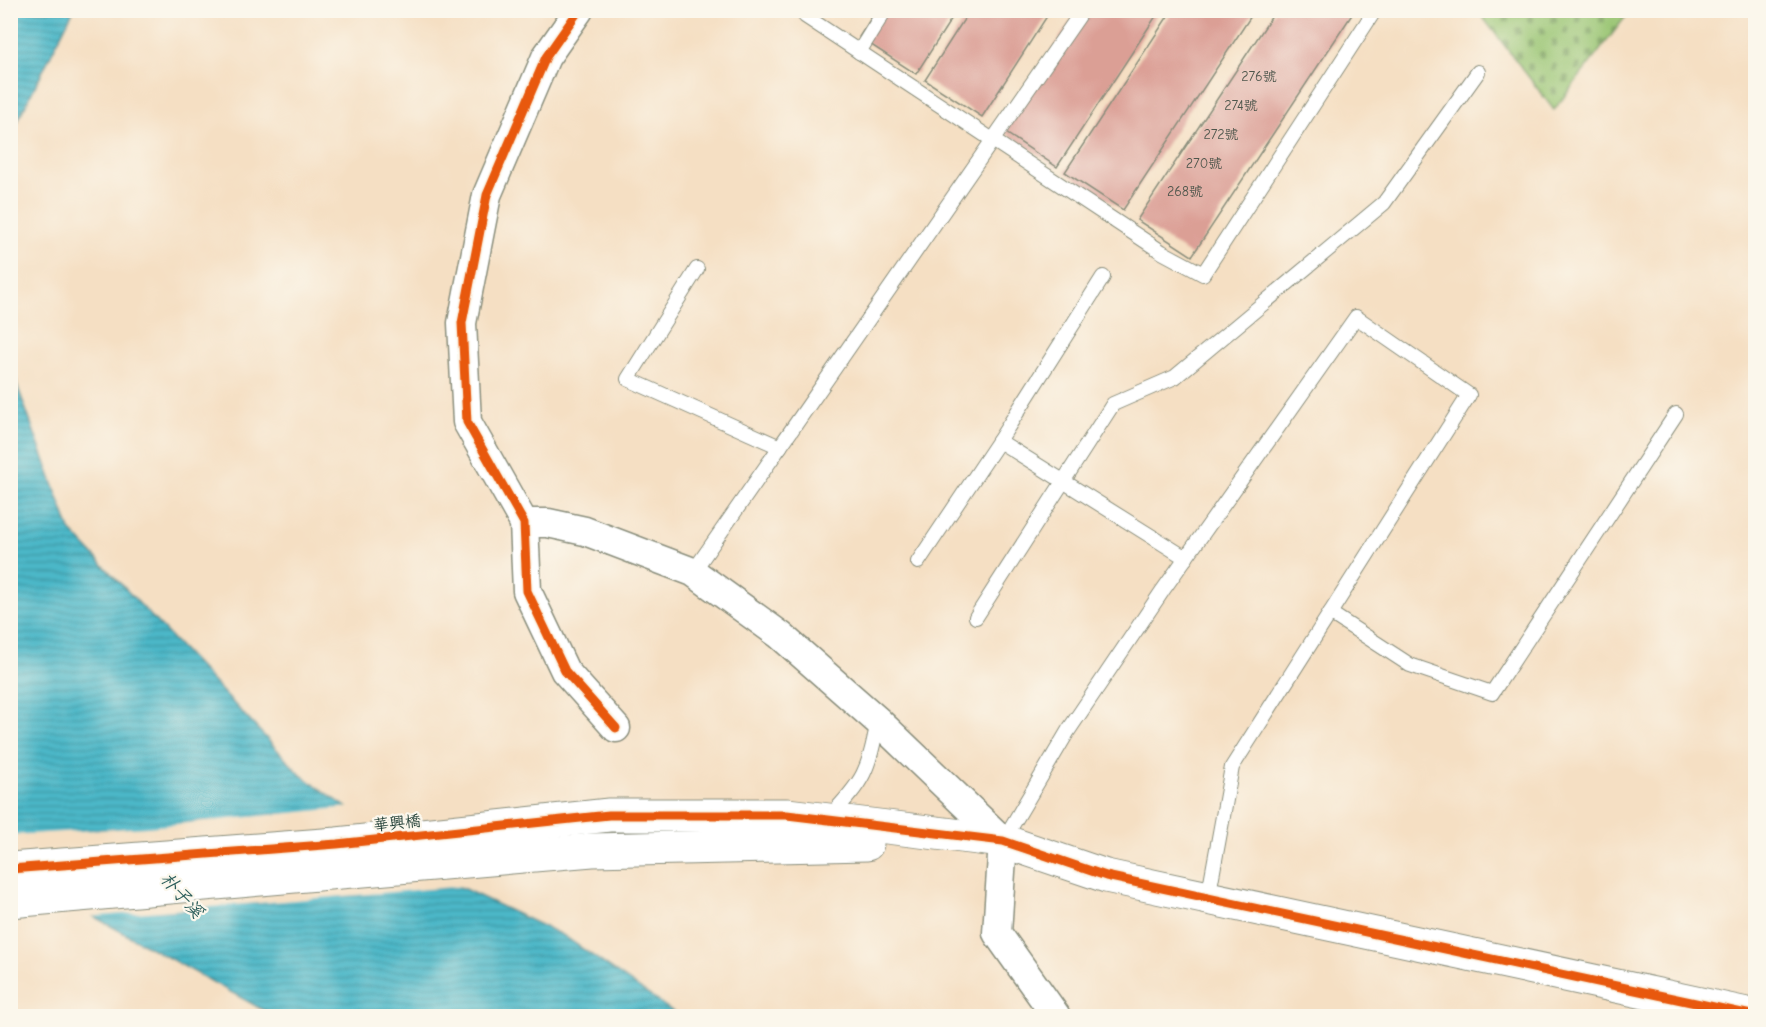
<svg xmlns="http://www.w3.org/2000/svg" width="1766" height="1027" font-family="'Comic Neue','LXGW WenKai TC',sans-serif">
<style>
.cemetery{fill:url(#cemetery-stones);stroke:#5c8052;stroke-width:1.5}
.water{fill:url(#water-rules);stroke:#357a7e;stroke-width:1.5}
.pier{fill:#f5dfc3}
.building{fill:#db9f95}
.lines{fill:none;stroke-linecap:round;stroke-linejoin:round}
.service-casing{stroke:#8a8e7c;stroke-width:16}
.minor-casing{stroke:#8a8e7c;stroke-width:31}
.tertiary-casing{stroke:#8a8e7c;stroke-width:35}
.service{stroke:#fff;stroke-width:14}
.minor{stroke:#fff;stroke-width:28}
.tertiary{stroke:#fff;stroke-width:33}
.cycleway-casing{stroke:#fbf7ec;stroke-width:13}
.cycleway{stroke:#e8590c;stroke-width:9}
.labels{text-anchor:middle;stroke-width:4.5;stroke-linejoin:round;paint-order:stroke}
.number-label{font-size:14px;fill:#4e564c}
.street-label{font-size:16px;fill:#1f3d34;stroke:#fbf7ec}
.water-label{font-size:18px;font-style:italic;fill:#2a5c59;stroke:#fbf7ec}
</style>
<defs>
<pattern id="cemetery-stones" width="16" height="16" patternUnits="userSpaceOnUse" patternTransform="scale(1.5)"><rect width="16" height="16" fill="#98c471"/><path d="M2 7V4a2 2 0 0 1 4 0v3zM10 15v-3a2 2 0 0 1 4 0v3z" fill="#7ba05e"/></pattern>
<pattern id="water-rules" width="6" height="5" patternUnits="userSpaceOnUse" patternTransform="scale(1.5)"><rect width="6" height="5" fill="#4bb7c8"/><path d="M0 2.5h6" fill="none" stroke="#3e96a3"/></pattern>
</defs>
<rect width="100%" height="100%" fill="#fbf7ec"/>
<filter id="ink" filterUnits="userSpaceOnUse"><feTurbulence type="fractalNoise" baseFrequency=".0167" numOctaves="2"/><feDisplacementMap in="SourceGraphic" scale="12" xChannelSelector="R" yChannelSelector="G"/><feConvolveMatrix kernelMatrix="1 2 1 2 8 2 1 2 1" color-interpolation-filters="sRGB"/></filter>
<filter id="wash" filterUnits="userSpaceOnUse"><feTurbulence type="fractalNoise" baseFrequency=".008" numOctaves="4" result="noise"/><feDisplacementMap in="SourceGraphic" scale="24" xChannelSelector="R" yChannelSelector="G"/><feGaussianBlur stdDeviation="1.35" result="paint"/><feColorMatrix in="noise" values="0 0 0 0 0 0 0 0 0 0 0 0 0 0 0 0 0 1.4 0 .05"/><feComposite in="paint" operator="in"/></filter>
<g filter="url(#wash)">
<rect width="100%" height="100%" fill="#f5dfc3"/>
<path class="cemetery" d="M 1478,11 L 1630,11 L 1554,110 Z"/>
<g class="water">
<path d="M 11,10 L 73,11 L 11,134 L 10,11 Z"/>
<path d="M 10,351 L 17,385 L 70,530 L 301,775 L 458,886 L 564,936 L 679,1016 L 274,1016 L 11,871 Z"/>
</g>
<path class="pier" d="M 351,807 L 465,886 L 87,917 L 10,875 L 11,835 L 147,827 Z"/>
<g id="blocks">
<g class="building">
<path d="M 876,10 L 957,10 L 916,74 L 859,37 Z"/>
<path d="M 970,10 L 1051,10 L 982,117 L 925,80 Z"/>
<path d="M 1078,10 L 1160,10 L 1057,167 L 1000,129 Z"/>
<path d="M 1172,10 L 1255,10 L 1123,210 L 1065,172 Z"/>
<path d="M 1276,10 L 1355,10 L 1192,256 L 1137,220 Z"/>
</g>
</g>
</g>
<g filter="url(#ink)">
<use href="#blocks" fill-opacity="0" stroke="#8a8e7c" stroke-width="1.5"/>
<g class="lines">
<defs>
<g id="service">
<path d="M 805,16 L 1162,252 L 1203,274 L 1375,10"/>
<path d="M 859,52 L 885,10"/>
<path d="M 697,269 L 628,379 L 780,447"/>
<path d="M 1103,277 L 999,441 L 1186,558"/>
<path d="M 918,562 L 999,441"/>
<path d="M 693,572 L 1083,10"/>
<path d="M 1330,613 L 1410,665 L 1492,693 L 1676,414"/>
<path d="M 976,617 L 1113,404 L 1175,377 L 1384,203 L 1478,72"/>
<path d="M 829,817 C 865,780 868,771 878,721"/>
<path d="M 1003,841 L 1068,731 L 1163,590 L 1356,317 L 1469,395 L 1232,767 L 1208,898"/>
</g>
<g id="minor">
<path d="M 579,10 L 546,57 L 487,195 L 462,323 L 467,422 L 524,523 L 527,591 L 565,671 L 616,728"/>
<path d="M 524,523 L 548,523 L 585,531 L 693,572 L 780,635 L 878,721 L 1003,841 L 997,933 L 1056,1016"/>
</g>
<g id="tertiary">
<path d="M 10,869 L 337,844 L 609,815 L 787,815 L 1003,841 L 1106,876 L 1756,1016"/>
<path d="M 10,901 L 592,850 L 867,844"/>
</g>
</defs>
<use href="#service" class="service-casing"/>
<use href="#minor" class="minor-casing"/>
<use href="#tertiary" class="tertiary-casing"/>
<use href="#service" class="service"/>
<use href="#minor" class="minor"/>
<use href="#tertiary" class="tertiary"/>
<defs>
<g id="cycleway">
<path d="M 579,10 L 546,57 L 487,195 L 462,323 L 467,422 L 524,523 L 527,591 L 565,671 L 616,728"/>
<path d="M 10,869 L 337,844 L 609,815 L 787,815 L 1003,841 L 1106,876 L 1756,1016"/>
</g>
</defs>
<use href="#cycleway" class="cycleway-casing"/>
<use href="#cycleway" class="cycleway"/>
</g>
</g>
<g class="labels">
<g class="number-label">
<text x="1259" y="81">276號</text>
<text x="1241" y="110">274號</text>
<text x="1221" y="139">272號</text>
<text x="1204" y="168">270號</text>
<text x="1185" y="196">268號</text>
</g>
<g class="street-label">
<text transform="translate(397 822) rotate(-6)" y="6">華興橋</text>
</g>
<g class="water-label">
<text transform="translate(182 895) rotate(48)" y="6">朴子溪</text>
</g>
</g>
<rect width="1766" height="1027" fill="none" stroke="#fbf7ec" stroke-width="36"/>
</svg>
